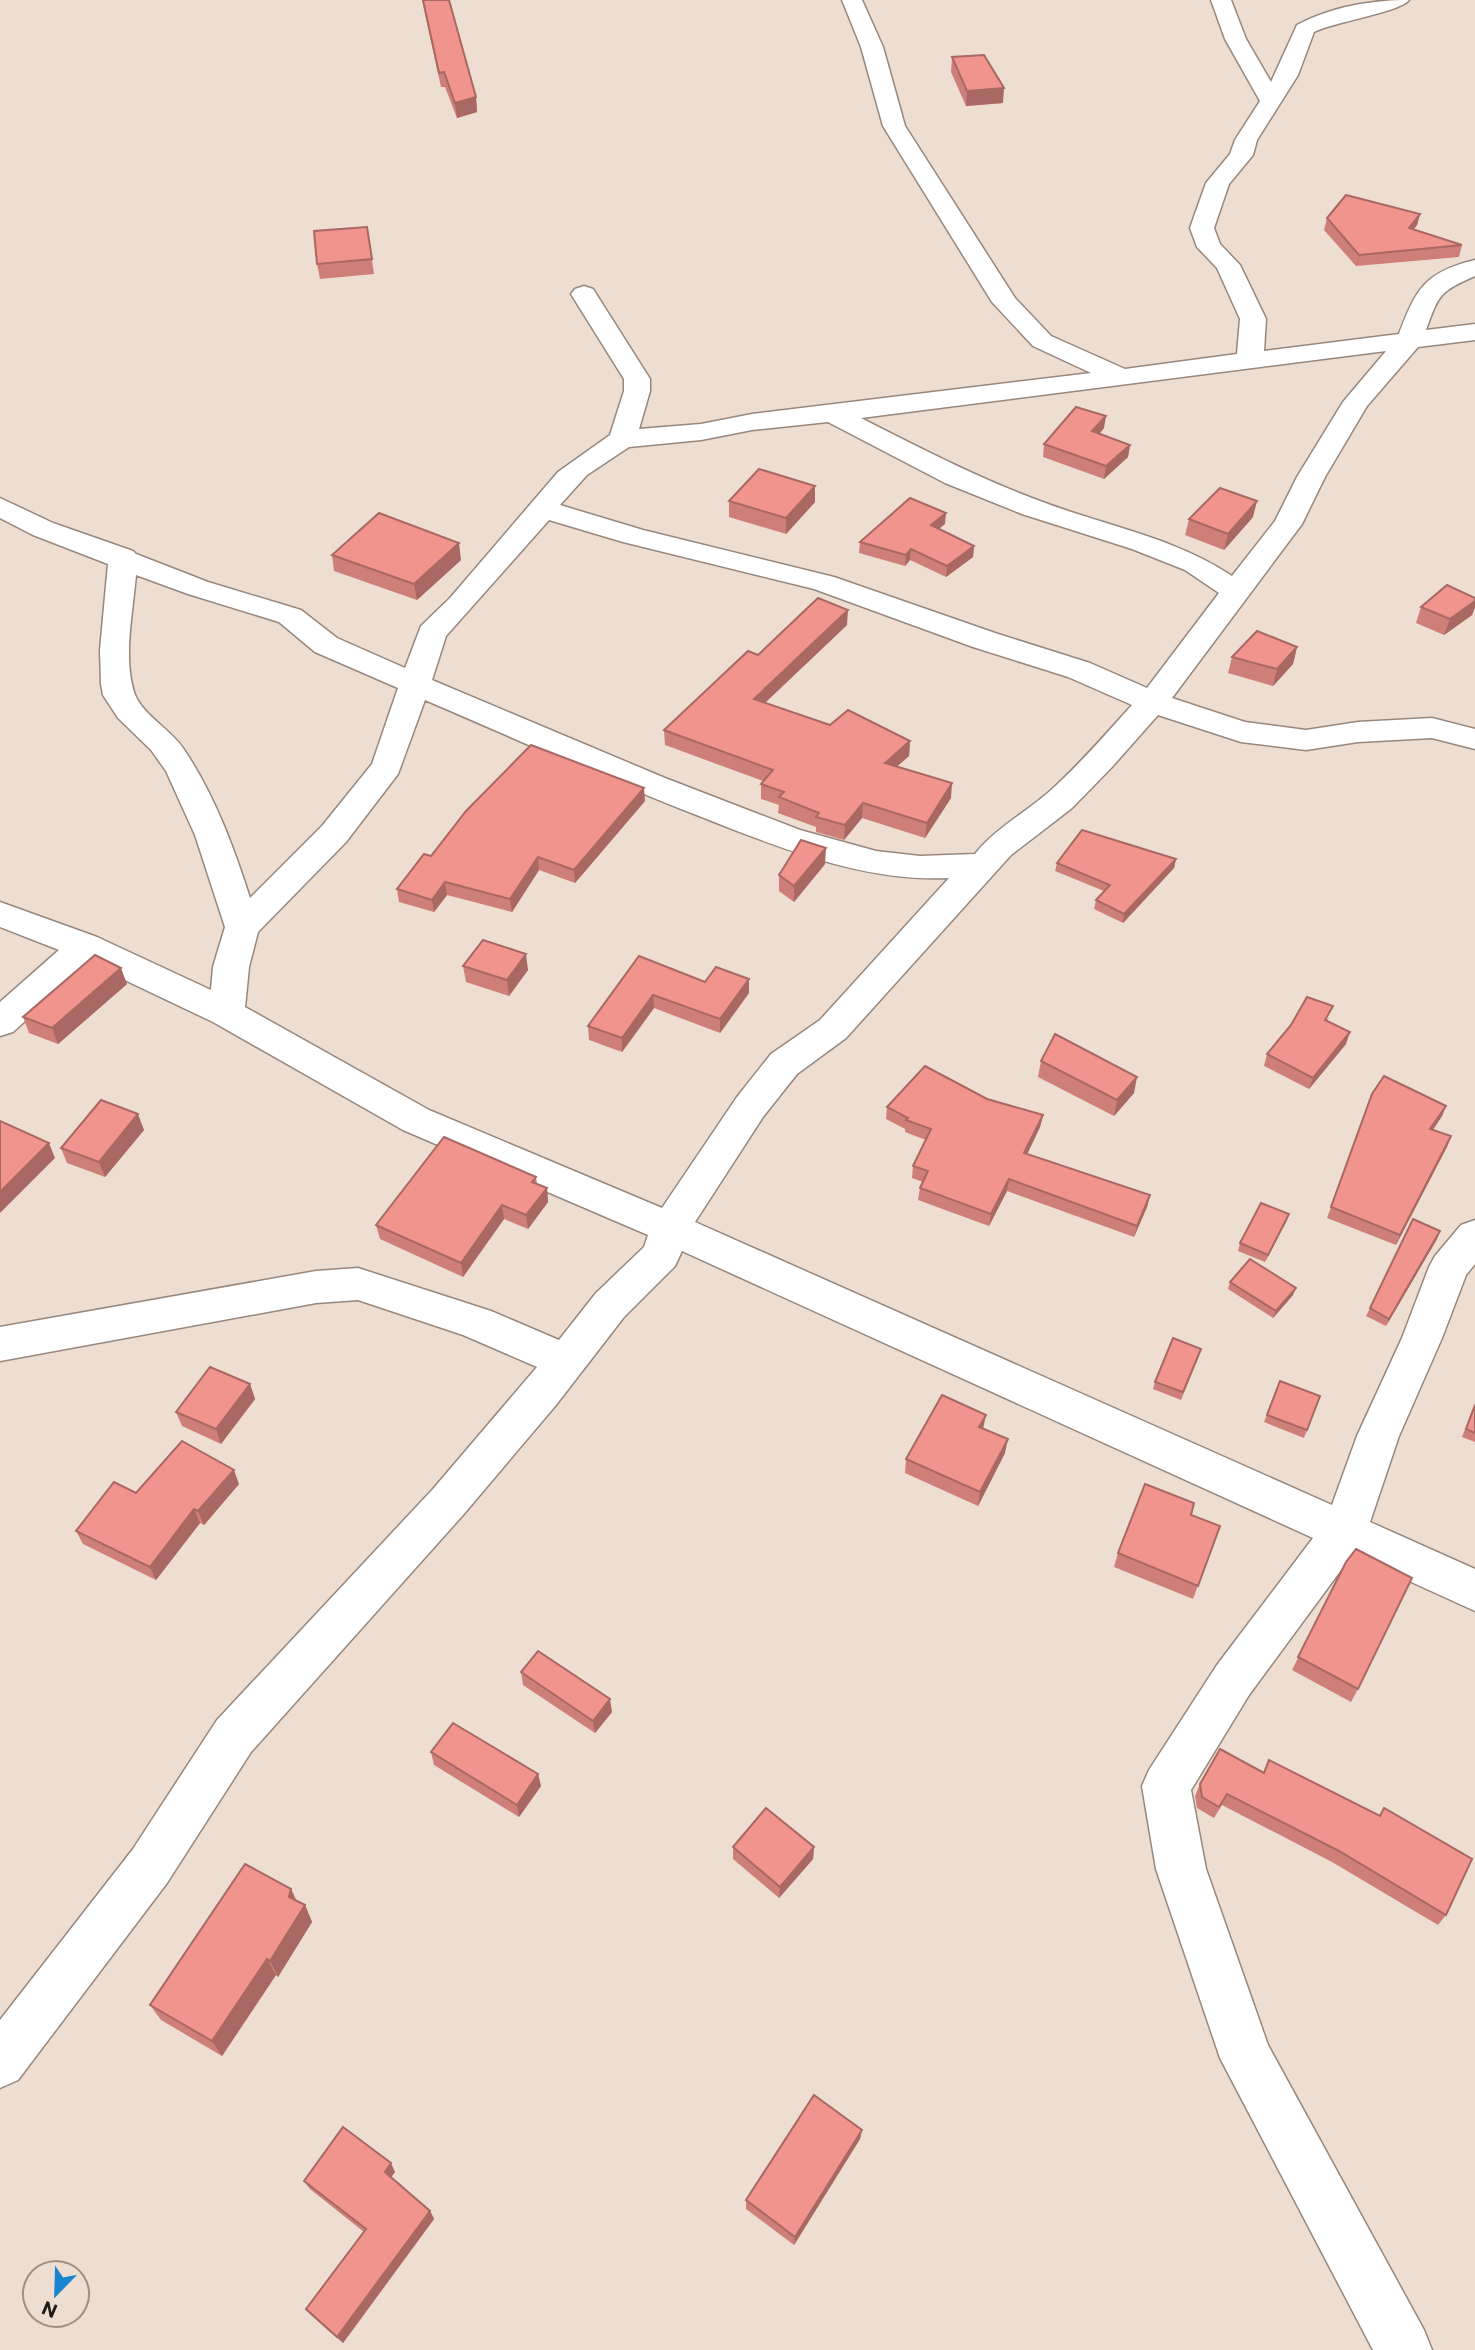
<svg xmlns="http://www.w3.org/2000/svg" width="1475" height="2350" font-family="Commissioner,sans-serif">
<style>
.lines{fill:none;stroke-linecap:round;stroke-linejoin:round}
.minor-casing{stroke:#97877c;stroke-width:3}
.minor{fill:#fff;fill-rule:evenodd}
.wall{fill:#cf7f7a}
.shaded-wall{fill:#a96863}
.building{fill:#f1948e;stroke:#a96863;stroke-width:2}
</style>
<rect width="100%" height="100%" fill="#eeddd1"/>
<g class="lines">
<defs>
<path id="minor" d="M 842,0 L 862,0 L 883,47 L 905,126 L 1015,298 L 1051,336 L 1125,369 L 1237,354 L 1240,319 L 1217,268 L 1197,247 L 1190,228 L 1206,183 L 1230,154 L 1235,140 L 1260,101 L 1225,39 L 1211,0 L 1231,0 L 1246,39 L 1271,82 L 1297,25 C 1331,7 1371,0 1409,0 C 1400,12 1334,22 1314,32 L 1298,75 L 1257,140 L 1253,155 L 1229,184 L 1214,228 L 1220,244 L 1240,265 L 1266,319 L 1264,351 L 1399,334 C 1416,289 1425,272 1475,260 L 1475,276 C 1439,292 1439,294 1426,330 L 1475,324 L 1475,340 L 1418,347 L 1367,406 L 1325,477 L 1302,524 L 1172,698 L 1245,722 L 1306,730 L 1358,722 L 1432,718 L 1475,729 L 1475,749 L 1432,738 L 1358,742 L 1306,750 L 1241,742 L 1158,715 L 1112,767 L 1072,808 L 1011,855 L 846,1038 L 797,1074 L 763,1117 L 695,1222 L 1332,1505 L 1357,1436 L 1402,1338 L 1429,1267 L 1435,1256 L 1461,1225 L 1475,1220 L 1475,1264 L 1466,1275 L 1442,1338 L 1399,1436 L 1370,1522 L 1475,1569 L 1475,1611 L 1352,1555 L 1249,1695 L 1191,1790 L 1206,1869 L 1268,2045 L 1424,2330 L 1432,2350 L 1373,2350 L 1220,2058 L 1156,1869 L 1142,1786 L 1149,1770 L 1217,1665 L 1313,1538 L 682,1251 L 675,1266 L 624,1317 L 556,1405 L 463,1515 L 251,1752 L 167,1883 L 18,2080 L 0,2088 L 0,2020 L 133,1849 L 217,1720 L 433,1489 L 537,1367 L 463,1335 L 358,1300 L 316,1303 L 0,1361 L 0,1327 L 316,1271 L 358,1268 L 491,1311 L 559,1340 L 596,1293 L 644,1247 L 648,1235 L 403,1130 L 213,1022 L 89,963 L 13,1032 L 0,1036 L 0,1002 L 59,950 L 0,927 L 0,902 L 97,937 L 211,990 L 213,967 L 225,927 L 195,835 L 166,771 L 151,750 L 118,718 L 103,695 L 101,684 L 100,650 L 108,564 L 33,535 L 0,518 L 0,498 L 53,523 L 133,551 L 136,554 L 208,582 L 301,610 L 337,638 L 405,668 L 421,626 L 450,598 L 558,472 L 610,435 L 624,391 L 624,379 L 571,294 L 575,289 L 584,286 L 593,289 L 650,379 L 650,391 L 639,429 L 701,424 L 752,414 L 1091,373 L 1033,346 L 992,302 L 883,126 L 861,47 ZM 1386,351 L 1343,402 L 1297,477 L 1275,521 L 1232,576 C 1174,537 1105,526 1040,501 C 978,478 920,448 861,418 ZM 828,422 L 945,483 L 1022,514 L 1132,549 L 1185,570 L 1219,593 L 1147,688 L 1090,663 L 995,633 L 834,577 L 643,530 L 560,505 L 587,475 L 629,447 L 701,440 L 752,430 ZM 549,520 L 623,542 L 814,589 L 973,647 L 1068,677 L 1132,705 C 1105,735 1079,765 1050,791 C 1025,813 996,828 975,854 L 920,856 L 876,851 L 800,830 L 665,778 L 432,680 L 446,636 ZM 136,575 L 188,594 L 279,622 L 315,652 L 398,688 L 372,764 L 322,826 L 250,898 C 233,845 214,794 183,748 C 169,728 141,714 134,692 C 123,657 133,611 136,575 ZM 425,700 C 516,739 606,780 699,816 C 778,847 862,882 949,878 L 820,1020 L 771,1054 L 737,1097 L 662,1208 L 429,1110 L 245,1007 L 249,967 L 258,932 L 346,842 L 398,774 Z"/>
</defs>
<use href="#minor" class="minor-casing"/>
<use href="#minor" class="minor"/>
</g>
<g class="wall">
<path d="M 422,0 L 449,0 L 476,97 L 477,112 L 457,118 L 445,87 L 441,87 Z"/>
<path d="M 952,57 L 1003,103 L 966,106 L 951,72 Z"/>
<path d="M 1420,214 L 1417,225 L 1414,229 L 1462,245 L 1459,257 L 1356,266 L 1324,230 L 1327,218 Z"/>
<path d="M 367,227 L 374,274 L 320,279 L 317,264 Z"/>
<path d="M 1104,428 L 1099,434 L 1130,445 L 1128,457 L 1104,479 L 1043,457 L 1044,444 Z"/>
<path d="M 729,501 L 815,502 L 786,534 L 729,517 Z"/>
<path d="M 1253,517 L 1224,550 L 1185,535 L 1189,519 Z"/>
<path d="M 945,524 L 938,529 L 974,546 L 973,557 L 946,577 L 910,560 L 905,566 L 859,553 L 860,542 Z"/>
<path d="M 332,555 L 461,560 L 417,600 L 334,571 Z"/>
<path d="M 1475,598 L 1475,607 L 1472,615 L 1444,635 L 1416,623 L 1421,607 Z"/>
<path d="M 847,625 L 765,703 L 830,725 L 910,741 L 909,756 L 897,766 L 951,798 L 925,838 L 862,818 L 844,840 L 816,832 L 816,827 L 778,813 L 779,805 L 761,799 L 761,784 L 763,781 L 665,745 L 664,730 L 758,655 Z"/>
<path d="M 1297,647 L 1293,664 L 1273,686 L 1228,673 L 1232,657 Z"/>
<path d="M 645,801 L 575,883 L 539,870 L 512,912 L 447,895 L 434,912 L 399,902 L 397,889 L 431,856 Z"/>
<path d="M 1176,859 L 1174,868 L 1123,923 L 1094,909 L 1096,900 L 1104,891 L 1055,871 L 1057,863 Z"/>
<path d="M 825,864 L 794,902 L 779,891 L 779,875 Z"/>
<path d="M 639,956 L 705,982 L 749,993 L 720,1033 L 654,1008 L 622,1052 L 589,1040 L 588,1026 Z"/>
<path d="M 463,966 L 528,970 L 509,996 L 466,982 Z"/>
<path d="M 127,984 L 58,1044 L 29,1033 L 23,1017 Z"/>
<path d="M 1329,1018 L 1327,1021 L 1346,1044 L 1309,1089 L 1264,1066 L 1267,1054 Z"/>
<path d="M 1041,1061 L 1134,1093 L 1114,1116 L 1038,1077 Z"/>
<path d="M 1372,1094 L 1446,1106 L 1442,1116 L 1433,1130 L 1451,1136 L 1396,1245 L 1327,1218 Z"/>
<path d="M 987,1099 L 1043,1115 L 1040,1127 L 1027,1154 L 1150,1195 L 1147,1207 L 1134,1237 L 1007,1191 L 989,1226 L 918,1200 L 920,1188 L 923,1182 L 912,1178 L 913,1166 L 926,1140 L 905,1132 L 905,1129 L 886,1119 L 887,1107 Z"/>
<path d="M 144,1130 L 105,1177 L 67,1163 L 61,1148 Z"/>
<path d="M 536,1177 L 537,1184 L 547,1188 L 548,1202 L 528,1229 L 504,1219 L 463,1277 L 380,1239 L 376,1225 Z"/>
<path d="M 1289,1214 L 1286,1222 L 1265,1262 L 1238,1251 L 1240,1243 Z"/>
<path d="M 1437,1239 L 1386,1326 L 1366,1316 L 1370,1308 Z"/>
<path d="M 1230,1282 L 1293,1295 L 1273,1318 L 1228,1289 Z"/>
<path d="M 1199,1356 L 1181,1400 L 1153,1389 L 1155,1382 Z"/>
<path d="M 1280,1381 L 1320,1396 L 1304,1438 L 1264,1422 Z"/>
<path d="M 250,1384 L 255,1399 L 221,1444 L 182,1426 L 176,1412 Z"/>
<path d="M 1475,1403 L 1475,1442 L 1462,1437 Z"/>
<path d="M 983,1428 L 1005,1453 L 978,1506 L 905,1473 L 906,1459 Z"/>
<path d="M 239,1484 L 204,1525 L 200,1523 L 156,1580 L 83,1544 L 76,1531 Z"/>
<path d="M 1191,1515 L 1220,1526 L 1193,1599 L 1114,1567 L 1118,1553 Z"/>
<path d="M 1346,1562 L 1358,1689 L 1351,1702 L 1292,1670 Z"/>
<path d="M 521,1672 L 612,1712 L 595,1733 L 523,1685 Z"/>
<path d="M 431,1752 L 538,1774 L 541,1786 L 519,1817 L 434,1765 Z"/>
<path d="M 1269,1760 L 1379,1816 L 1384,1808 L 1446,1915 L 1438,1925 L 1332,1862 L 1222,1805 L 1214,1818 L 1197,1808 L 1195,1796 L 1200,1784 L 1263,1773 Z"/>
<path d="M 733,1847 L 814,1847 L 813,1859 L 779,1898 L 733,1859 Z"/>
<path d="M 291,1889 L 296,1901 L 305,1905 L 312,1922 L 278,1977 L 276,1975 L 222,2056 L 161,2020 L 150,2005 Z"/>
<path d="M 862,2130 L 860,2139 L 794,2245 L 746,2209 L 746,2200 Z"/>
<path d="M 395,2172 L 391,2177 L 430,2211 L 434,2219 L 343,2343 L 312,2316 L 306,2309 L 364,2232 L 310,2189 L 304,2181 Z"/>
</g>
<g class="shaded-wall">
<path d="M 1004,88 L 1003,103 L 966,106 L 967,91 Z"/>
<path d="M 476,97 L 477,112 L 457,118 L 455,103 Z"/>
<path d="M 1420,214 L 1417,225 L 1406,239 L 1409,228 Z"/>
<path d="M 1106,416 L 1104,428 L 1091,444 L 1092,431 Z"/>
<path d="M 1130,445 L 1128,457 L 1104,479 L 1106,466 Z"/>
<path d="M 815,486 L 815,502 L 786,534 L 786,518 Z"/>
<path d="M 1257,501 L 1253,517 L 1224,550 L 1228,534 Z"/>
<path d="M 946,513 L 945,524 L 930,536 L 931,525 Z"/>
<path d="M 459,543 L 461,560 L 417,600 L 414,584 Z"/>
<path d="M 974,546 L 973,557 L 946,577 L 947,566 Z"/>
<path d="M 911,549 L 910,560 L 905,566 L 906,555 Z"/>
<path d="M 1475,601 L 1475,607 L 1472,615 L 1444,635 L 1450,619 Z"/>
<path d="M 848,610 L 847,625 L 753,714 L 754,699 Z"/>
<path d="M 1297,647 L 1293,664 L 1273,686 L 1277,669 Z"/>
<path d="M 910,741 L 909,756 L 884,778 L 885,763 Z"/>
<path d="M 952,783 L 951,798 L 925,838 L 927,823 Z"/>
<path d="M 644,788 L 645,801 L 575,883 L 574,870 Z"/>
<path d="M 863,803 L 862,818 L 844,840 L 845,825 Z"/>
<path d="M 826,848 L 825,864 L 794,902 L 794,886 Z"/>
<path d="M 538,857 L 539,870 L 512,912 L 510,899 Z"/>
<path d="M 1176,859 L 1174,868 L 1123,923 L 1124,914 Z"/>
<path d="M 445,882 L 447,895 L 434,912 L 432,900 Z"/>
<path d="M 526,954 L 528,970 L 509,996 L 507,980 Z"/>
<path d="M 121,968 L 127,984 L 58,1044 L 52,1028 Z"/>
<path d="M 749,979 L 749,993 L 720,1033 L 720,1019 Z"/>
<path d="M 653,995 L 654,1008 L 622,1052 L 622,1038 Z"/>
<path d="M 1350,1032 L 1346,1044 L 1309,1089 L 1313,1078 Z"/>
<path d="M 1137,1077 L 1134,1093 L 1114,1116 L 1117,1100 Z"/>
<path d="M 1446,1106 L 1442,1116 L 1426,1140 L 1430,1129 Z"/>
<path d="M 138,1114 L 144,1130 L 105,1177 L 99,1162 Z"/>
<path d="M 1043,1115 L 1040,1127 L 1022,1165 L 1024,1153 Z"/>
<path d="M 1451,1136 L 1447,1147 L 1396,1245 L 1400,1235 Z"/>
<path d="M 49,1143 L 55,1158 L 0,1213 L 0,1192 Z"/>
<path d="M 1009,1179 L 1007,1191 L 989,1226 L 991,1214 Z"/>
<path d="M 547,1188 L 548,1202 L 528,1229 L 526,1215 Z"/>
<path d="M 1150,1195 L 1147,1207 L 1134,1237 L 1137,1226 Z"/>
<path d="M 502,1205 L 504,1219 L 463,1277 L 461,1263 Z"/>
<path d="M 1289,1214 L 1286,1222 L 1265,1262 L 1268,1255 Z"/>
<path d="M 1440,1231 L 1437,1239 L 1386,1326 L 1389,1319 Z"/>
<path d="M 1296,1288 L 1293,1295 L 1273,1318 L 1276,1311 Z"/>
<path d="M 250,1384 L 255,1399 L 221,1444 L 216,1429 Z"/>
<path d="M 986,1415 L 983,1429 L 979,1427 Z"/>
<path d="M 1008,1439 L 1005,1453 L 978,1506 L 980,1492 Z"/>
<path d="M 234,1470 L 239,1484 L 204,1525 L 198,1511 Z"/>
<path d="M 194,1509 L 200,1523 L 156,1580 L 150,1567 Z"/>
<path d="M 610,1699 L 612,1712 L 595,1733 L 593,1721 Z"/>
<path d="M 538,1774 L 541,1786 L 519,1817 L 517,1805 Z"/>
<path d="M 814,1847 L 813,1859 L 779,1898 L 780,1887 Z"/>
<path d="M 291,1889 L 299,1906 L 289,1897 Z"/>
<path d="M 305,1905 L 312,1922 L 278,1977 L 270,1961 Z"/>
<path d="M 267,1959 L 276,1975 L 222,2056 L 212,2041 Z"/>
<path d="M 862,2130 L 860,2139 L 794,2245 L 795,2237 Z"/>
<path d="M 391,2163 L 395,2172 L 389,2180 L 385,2172 Z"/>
<path d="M 430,2211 L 434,2219 L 343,2343 L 337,2337 Z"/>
</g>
<g class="building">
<path d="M 423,0 L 449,0 L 476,97 L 455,103 L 444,72 L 439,73 Z"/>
<path d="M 984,55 L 1004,88 L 967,91 L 952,57 Z"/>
<path d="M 1346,195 L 1420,214 L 1409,228 L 1462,245 L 1359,255 L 1327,218 Z"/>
<path d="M 367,227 L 372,259 L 317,264 L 314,231 Z"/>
<path d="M 1076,407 L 1106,416 L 1092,431 L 1130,445 L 1106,466 L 1044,444 Z"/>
<path d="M 759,469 L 815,486 L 786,518 L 729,501 Z"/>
<path d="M 1220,488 L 1257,501 L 1228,534 L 1189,519 Z"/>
<path d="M 910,498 L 946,513 L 931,525 L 974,546 L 947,566 L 911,549 L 906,555 L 860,542 Z"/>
<path d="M 379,513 L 459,543 L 414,584 L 332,555 Z"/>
<path d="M 1447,585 L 1475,598 L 1475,601 L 1450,619 L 1421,607 Z"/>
<path d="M 818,598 L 848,610 L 754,699 L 830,725 L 848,710 L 910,741 L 885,763 L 952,783 L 927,823 L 863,803 L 845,825 L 816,817 L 819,813 L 779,797 L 784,792 L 761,784 L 773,770 L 664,730 L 748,651 L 758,655 Z"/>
<path d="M 1257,631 L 1297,647 L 1277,669 L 1232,657 Z"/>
<path d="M 531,745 L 644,788 L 574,870 L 538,857 L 510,899 L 445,882 L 432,900 L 397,889 L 424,854 L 431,856 L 466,811 Z"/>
<path d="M 1082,830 L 1176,859 L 1124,914 L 1096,900 L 1110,885 L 1057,863 Z"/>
<path d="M 801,840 L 826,848 L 794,886 L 779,875 Z"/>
<path d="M 483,940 L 526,954 L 507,980 L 463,966 Z"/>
<path d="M 95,955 L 121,968 L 52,1028 L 23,1017 Z"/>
<path d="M 639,956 L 705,982 L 716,967 L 749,979 L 720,1019 L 653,995 L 622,1038 L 588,1026 Z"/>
<path d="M 1307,997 L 1333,1006 L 1325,1020 L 1350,1032 L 1313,1078 L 1267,1054 L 1291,1025 Z"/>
<path d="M 1055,1034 L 1137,1077 L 1117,1100 L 1041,1061 Z"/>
<path d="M 925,1066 L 987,1099 L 1043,1115 L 1024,1153 L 1150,1195 L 1137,1226 L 1009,1179 L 991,1214 L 920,1188 L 928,1171 L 913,1166 L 931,1129 L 906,1120 L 908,1118 L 887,1107 Z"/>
<path d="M 1384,1076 L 1446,1106 L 1430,1129 L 1451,1136 L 1400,1235 L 1331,1207 L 1372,1094 Z"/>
<path d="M 101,1100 L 138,1114 L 99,1162 L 61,1148 Z"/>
<path d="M 0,1121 L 49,1143 L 0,1192 Z"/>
<path d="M 444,1137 L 536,1177 L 532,1182 L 547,1188 L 526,1215 L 502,1205 L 461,1263 L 376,1225 Z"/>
<path d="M 1261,1203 L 1289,1214 L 1268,1255 L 1240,1243 Z"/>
<path d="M 1413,1219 L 1440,1231 L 1389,1319 L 1370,1308 Z"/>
<path d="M 1250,1259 L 1296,1288 L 1276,1311 L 1230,1282 Z"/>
<path d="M 1173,1338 L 1201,1349 L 1183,1392 L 1155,1382 Z"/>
<path d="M 210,1367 L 250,1384 L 216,1429 L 176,1412 Z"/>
<path d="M 1280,1381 L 1320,1396 L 1307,1430 L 1267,1415 Z"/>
<path d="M 942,1395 L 986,1415 L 979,1427 L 1008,1439 L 980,1492 L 906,1459 Z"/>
<path d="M 1475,1405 L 1475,1433 L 1466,1429 Z"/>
<path d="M 182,1441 L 234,1470 L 198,1511 L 194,1509 L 150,1567 L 76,1531 L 114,1482 L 136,1493 Z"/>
<path d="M 1145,1484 L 1194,1503 L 1191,1515 L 1220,1526 L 1198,1586 L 1118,1553 Z"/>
<path d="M 1356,1549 L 1412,1578 L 1358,1689 L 1298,1657 L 1346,1562 Z"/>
<path d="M 538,1651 L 610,1699 L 593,1721 L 521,1672 Z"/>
<path d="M 453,1723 L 538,1774 L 517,1805 L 431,1752 Z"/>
<path d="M 1220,1749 L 1264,1773 L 1269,1760 L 1380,1816 L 1384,1808 L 1472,1859 L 1446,1915 L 1339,1851 L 1227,1794 L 1219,1807 L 1202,1797 L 1200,1784 Z"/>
<path d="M 766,1808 L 814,1847 L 780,1887 L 733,1847 Z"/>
<path d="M 245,1864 L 291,1889 L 289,1897 L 305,1905 L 270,1961 L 267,1959 L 212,2041 L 150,2005 Z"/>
<path d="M 814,2095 L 862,2130 L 795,2237 L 746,2200 Z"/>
<path d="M 343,2127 L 391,2163 L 385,2172 L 430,2211 L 337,2337 L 306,2309 L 366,2229 L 304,2181 Z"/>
</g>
<g transform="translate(56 2294) rotate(203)"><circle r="33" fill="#eeddd1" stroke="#9c8f86" stroke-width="2"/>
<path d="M0-5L12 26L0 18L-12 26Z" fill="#1a84ce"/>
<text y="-10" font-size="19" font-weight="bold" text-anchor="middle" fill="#201a16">N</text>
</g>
</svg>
